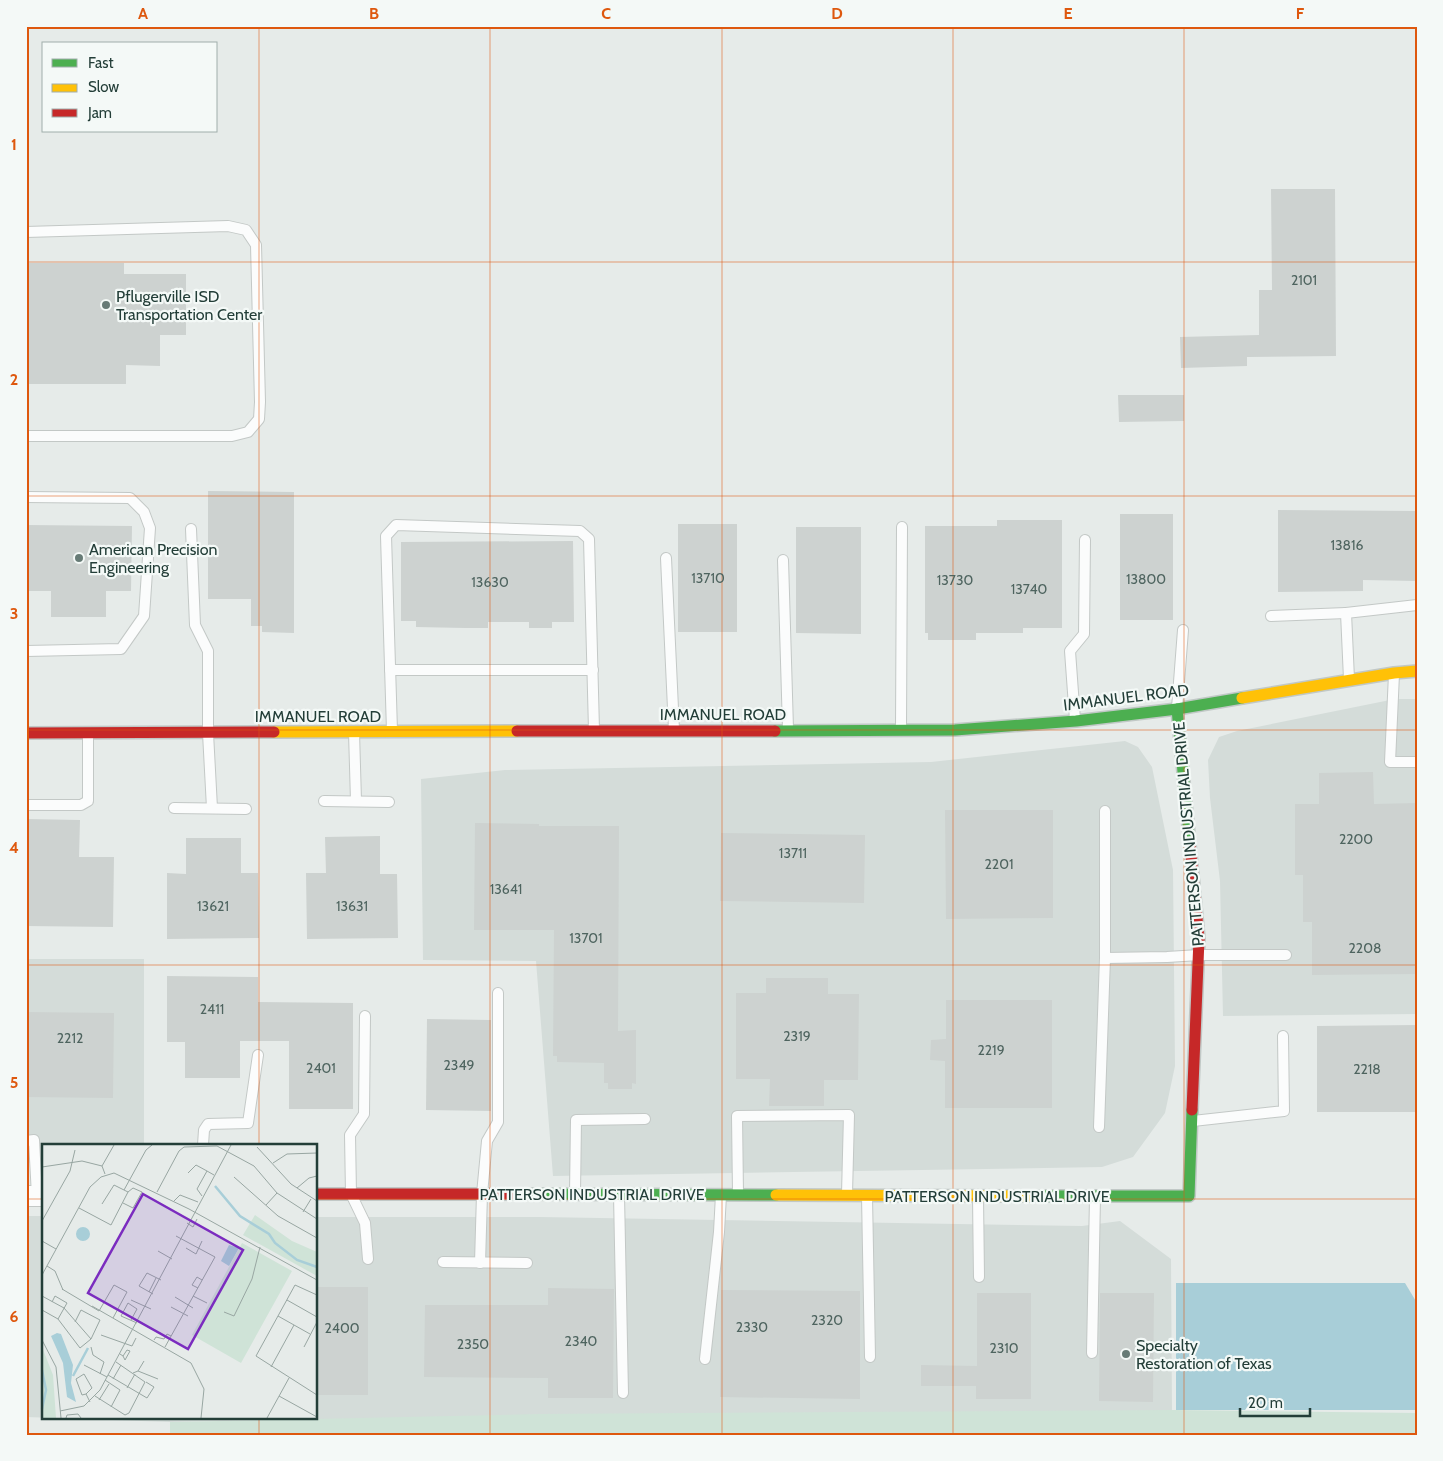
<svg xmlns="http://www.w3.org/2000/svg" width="1443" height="1461" font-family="Cabin,sans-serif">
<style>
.built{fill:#d4dcd9}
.green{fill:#cfe3d7}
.water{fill:#a8ced8}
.building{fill:#cdd2d0}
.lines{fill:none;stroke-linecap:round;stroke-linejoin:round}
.lane-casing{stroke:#c3c8c6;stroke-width:12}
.street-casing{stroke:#c3c8c6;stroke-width:22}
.fast-casing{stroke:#c1c8c6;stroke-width:14}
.slow-casing{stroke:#c1c8c6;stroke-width:14}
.jam-casing{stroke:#c1c8c6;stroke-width:14}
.lane{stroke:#fbfcfc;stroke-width:10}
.street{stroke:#fbfcfc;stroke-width:20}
.fast{stroke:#4caf50;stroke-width:11}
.slow{stroke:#ffc107;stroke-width:11}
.jam{stroke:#c62828;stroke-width:11}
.grid{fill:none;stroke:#de580e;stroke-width:1;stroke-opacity:0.55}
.poi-dot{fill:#677b76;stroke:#f4f9f7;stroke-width:2}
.labels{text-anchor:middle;stroke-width:4.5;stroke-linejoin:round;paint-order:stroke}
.number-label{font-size:14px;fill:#4e645f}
.poi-label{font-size:16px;fill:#233e38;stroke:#f4f9f7;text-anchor:start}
.street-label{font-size:16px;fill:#233e38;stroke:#f4f9f7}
.inset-river{fill:none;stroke:#a8ced8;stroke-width:2.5}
.inset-road{fill:none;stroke:#98a6a2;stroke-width:1}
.view{fill:#7b2cbf;fill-opacity:0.15;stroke:#7b2cbf;stroke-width:2.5}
.inset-edge{fill:none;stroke:#233e38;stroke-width:2.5}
.neatline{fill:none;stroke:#de580e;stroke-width:2}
.grid-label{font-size:16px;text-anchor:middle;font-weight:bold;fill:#de580e}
</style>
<rect width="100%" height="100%" fill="#e6ebe9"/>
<g class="built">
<path d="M 1395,699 L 1417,699 L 1417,1014 L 1223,1016 L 1220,881 L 1210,798 L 1208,760 L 1219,737 L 1237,731 Z"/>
<path d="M 1125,741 L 1138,747 L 1152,767 L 1173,870 L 1175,1066 L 1165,1113 L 1133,1157 L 1102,1167 L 553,1176 L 536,961 L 423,960 L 421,779 L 505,770 L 931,762 Z"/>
<path d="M 26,959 L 144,959 L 144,1145 L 44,1145 L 44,1163 L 26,1163 Z"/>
<path d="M 26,1216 L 44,1216 L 44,1417 L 316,1417 L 316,1217 L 540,1217 L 1082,1226 L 1120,1221 L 1171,1259 L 1172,1413 L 417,1418 L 170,1422 L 26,1417 Z"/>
</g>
<path class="green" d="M 1176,1410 L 1417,1413 L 1417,1435 L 170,1435 L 170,1422 L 540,1414 Z"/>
<path class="water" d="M 1176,1283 L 1405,1283 L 1417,1303 L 1417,1410 L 1176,1410 Z"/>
<g class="building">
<path d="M 1271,189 L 1335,189 L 1336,356 L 1247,357 L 1247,366 L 1181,368 L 1180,337 L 1259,335 L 1259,290 L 1272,290 Z"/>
<path d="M 26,263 L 124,263 L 124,274 L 186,274 L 186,335 L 160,335 L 160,366 L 126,365 L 126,384 L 26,384 Z"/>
<path d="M 1118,395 L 1184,395 L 1184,421 L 1119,422 Z"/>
<path d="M 208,491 L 294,492 L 294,633 L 262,632 L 262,626 L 251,626 L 251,599 L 208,599 Z"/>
<path d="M 1278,510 L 1417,511 L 1417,581 L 1363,580 L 1363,591 L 1278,592 Z"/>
<rect x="1120" y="514" width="53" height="106"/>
<path d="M 997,520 L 1062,520 L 1062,628 L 1023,628 L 1023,633 L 976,633 L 976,640 L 928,640 L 928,633 L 925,633 L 925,526 L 997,526 Z"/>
<rect x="678" y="524" width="59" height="108"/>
<path d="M 26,525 L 132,526 L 131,591 L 106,591 L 106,617 L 51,617 L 51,591 L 26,591 Z"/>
<path d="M 796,527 L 861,527 L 861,634 L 796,633 Z"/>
<path d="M 573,541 L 574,622 L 552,622 L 552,628 L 529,628 L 529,622 L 488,622 L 488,628 L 465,628 L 416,627 L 416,621 L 401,621 L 401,542 Z"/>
<path d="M 1373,772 L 1374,804 L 1417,803 L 1417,974 L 1312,975 L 1312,922 L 1303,922 L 1303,875 L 1295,875 L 1295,804 L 1319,804 L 1319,773 Z"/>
<path d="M 945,810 L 1053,810 L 1053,918 L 946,919 Z"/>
<path d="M 26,819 L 80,820 L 79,857 L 114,857 L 113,927 L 26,926 Z"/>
<path d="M 475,823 L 539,824 L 539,826 L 619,826 L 618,1031 L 636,1030 L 636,1084 L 632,1083 L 632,1089 L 608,1089 L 608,1083 L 604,1083 L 604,1063 L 557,1062 L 557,1056 L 553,1056 L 554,930 L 474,930 Z"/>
<path d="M 721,833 L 865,835 L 864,903 L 720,901 Z"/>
<path d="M 380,836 L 380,874 L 397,874 L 398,938 L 307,939 L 306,873 L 326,873 L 325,837 Z"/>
<path d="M 186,838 L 241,838 L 241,873 L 258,873 L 259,938 L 167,939 L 167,873 L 186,874 Z"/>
<path d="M 167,976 L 258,977 L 258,1002 L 353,1003 L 353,1109 L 289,1109 L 289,1041 L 240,1041 L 240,1078 L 185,1078 L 185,1042 L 167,1042 Z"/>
<path d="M 766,978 L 828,978 L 828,994 L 859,994 L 858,1080 L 824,1080 L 824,1106 L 769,1106 L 770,1079 L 736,1079 L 736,993 L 766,993 Z"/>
<path d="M 946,1000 L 1052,1000 L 1052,1108 L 945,1108 L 945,1061 L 930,1060 L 931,1040 L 946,1039 Z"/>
<path d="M 26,1012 L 114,1013 L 113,1098 L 26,1097 Z"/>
<path d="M 427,1019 L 491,1020 L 491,1111 L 426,1110 Z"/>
<path d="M 1417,1025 L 1417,1112 L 1317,1112 L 1317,1026 Z"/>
<rect x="316" y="1287" width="52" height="108"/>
<path d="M 548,1288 L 614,1289 L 613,1398 L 548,1398 L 548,1378 L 424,1377 L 425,1305 L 548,1305 Z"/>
<path d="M 721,1290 L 860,1291 L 860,1399 L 720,1397 Z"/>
<path d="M 977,1293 L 1031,1293 L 1031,1399 L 976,1399 L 976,1386 L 921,1386 L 921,1365 L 977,1366 Z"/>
<path d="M 1100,1293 L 1154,1293 L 1153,1402 L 1099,1401 Z"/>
</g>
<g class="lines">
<defs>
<g id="lane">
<path d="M 26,232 L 228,226 L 246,230 L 256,245 L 260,402 L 259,419 L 248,432 L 232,436 L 26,436"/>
<path d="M 26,497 L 130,498 L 144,512 L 150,528 L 144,616 L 121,649 L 26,651"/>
<path d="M 191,529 L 195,625 L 208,651 L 208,733 L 212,808"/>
<path d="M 666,558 L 674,730"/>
<path d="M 783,560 L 788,729"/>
<path d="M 1271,616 L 1346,613"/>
<path d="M 390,670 L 593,670"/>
<path d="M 1394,674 L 1390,762 L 1417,762"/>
<path d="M 1349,679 L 1346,613 L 1417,605"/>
<path d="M 1177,708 L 1183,630"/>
<path d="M 1075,720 L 1070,651 L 1084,634 L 1085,540"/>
<path d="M 901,728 L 902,527"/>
<path d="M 392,731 L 386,536 L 396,525 L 580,531 L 589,539 L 594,730"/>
<path d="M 354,732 L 356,801"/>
<path d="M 324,801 L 389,802"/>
<path d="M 26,805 L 81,805 L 88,801 L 88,735"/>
<path d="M 174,808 L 246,809"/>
<path d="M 1105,811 L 1105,958 L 1167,957 L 1199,955 L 1286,955"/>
<path d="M 365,1016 L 364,1114 L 350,1135 L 351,1194 L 365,1223 L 368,1259"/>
<path d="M 1193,1121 L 1284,1111 L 1283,1036"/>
<path d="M 1099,1127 L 1105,958"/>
<path d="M 26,1141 L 34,1140 L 37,1196"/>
<path d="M 203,1145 L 204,1130 L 208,1124 L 248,1123 L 258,1055"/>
<path d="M 575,1193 L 576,1120 L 645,1119"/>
<path d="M 738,1194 L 737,1116 L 849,1115 L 847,1194"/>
<path d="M 619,1195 L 623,1393"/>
<path d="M 867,1196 L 870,1357"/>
<path d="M 978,1197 L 979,1277"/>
<path d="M 443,1262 L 527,1263"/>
<path d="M 480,1263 L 482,1194 L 487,1141 L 498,1122 L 498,993"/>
<path d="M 1092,1353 L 1095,1197"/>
<path d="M 705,1359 L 719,1232 L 721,1195"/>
</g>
<path id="street" d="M 26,1196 L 44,1196"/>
<g id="fast">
<path d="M 1177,709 L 1190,845"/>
<path d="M 775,731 L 955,730 L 1076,721 L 1177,709 L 1242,698"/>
<path d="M 511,1194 L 776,1195"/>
<path d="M 1035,1196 L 1189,1196 L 1192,1110"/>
</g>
<g id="slow">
<path d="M 1242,698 L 1394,673 L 1417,671"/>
<path d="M 274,732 L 517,731"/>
<path d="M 776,1195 L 1035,1196"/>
</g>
<g id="jam">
<path d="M 517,731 L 775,731"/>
<path d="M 26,733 L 274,732"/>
<path d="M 1190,845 L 1199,939 L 1192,1110"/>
<path d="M 316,1194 L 511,1194"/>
</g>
</defs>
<use href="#lane" class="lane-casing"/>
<use href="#street" class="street-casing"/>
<use href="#fast" class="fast-casing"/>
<use href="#slow" class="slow-casing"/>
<use href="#jam" class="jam-casing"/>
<use href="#lane" class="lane"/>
<use href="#street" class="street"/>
<use href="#fast" class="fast"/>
<use href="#slow" class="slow"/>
<use href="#jam" class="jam"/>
</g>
<path class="grid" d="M 259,26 L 259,1145M 490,26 L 490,1435M 722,26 L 722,1435M 953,26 L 953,1435M 1184,26 L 1184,1435M 26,262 L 1417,262M 26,496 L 1417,496M 26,730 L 1417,730M 26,965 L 1417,965M 26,1199 L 44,1199M 316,1199 L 1417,1199M 259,1417 L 259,1435"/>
<g class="poi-dot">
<circle cx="106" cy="305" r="5"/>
<circle cx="79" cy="558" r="5"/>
<circle cx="1126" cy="1354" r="5"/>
</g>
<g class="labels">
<g class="number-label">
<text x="1304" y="285">2101</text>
<text x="1347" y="550">13816</text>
<text x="708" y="583">13710</text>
<text x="1146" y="584">13800</text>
<text x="955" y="585">13730</text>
<text x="490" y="587">13630</text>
<text x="1029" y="594">13740</text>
<text x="1356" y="844">2200</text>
<text x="793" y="858">13711</text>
<text x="999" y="869">2201</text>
<text x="506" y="894">13641</text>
<text x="213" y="911">13621</text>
<text x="352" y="911">13631</text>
<text x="586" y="943">13701</text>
<text x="1365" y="953">2208</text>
<text x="212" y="1014">2411</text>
<text x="797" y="1041">2319</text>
<text x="70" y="1043">2212</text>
<text x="991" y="1055">2219</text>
<text x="459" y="1070">2349</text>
<text x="321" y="1073">2401</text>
<text x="1367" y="1074">2218</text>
<text x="827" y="1325">2320</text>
<text x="752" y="1332">2330</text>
<text x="342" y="1333">2400</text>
<text x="581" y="1346">2340</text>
<text x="473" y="1349">2350</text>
<text x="1004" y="1353">2310</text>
</g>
<g class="poi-label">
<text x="116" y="302">Pflugerville ISD<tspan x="116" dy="18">Transportation Center</tspan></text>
<text x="89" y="555">American Precision<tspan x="89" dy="18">Engineering</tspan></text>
<text x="1136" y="1351">Specialty<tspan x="1136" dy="18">Restoration of Texas</tspan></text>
</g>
<g class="street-label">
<text transform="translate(1126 697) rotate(-7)" y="6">IMMANUEL ROAD</text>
<text x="723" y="720">IMMANUEL ROAD</text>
<text x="318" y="722">IMMANUEL ROAD</text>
<text transform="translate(1188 834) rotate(-95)" y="6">PATTERSON INDUSTRIAL DRIVE</text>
<text x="592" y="1200">PATTERSON INDUSTRIAL DRIVE</text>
<text x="997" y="1202">PATTERSON INDUSTRIAL DRIVE</text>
</g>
</g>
<g transform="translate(42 1144)">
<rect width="275" height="275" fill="#e6ebe9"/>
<path d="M 213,71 L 250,97 L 275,108 L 275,132 L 201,91 ZM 200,99 L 250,127 L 199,219 L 150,191 ZM 0,203 L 11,231 L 14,274 L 0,274 Z" fill="#cfe3d7"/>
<path d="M34 90a7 7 0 1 1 14 0a7 7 0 1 1-14 0ZM 187,101 L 197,104 L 187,122 L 179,117 ZM 15,189 L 19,190 L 31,221 L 29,239 L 34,258 L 25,253 L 21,219 L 9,192 Z" fill="#a8ced8"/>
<path class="inset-river" d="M 173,42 L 198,72 L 227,90 L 233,99 L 255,116 L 275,123M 0,226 L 4,246 L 0,265M 31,232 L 46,204"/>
<path class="inset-road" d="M 215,3 L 249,40 L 275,57M 231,19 L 245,10 L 275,9M 60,22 L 72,1M 0,23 L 40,17 L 60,22 L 63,30M 146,29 L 154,21 L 165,27M 192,33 L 236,72 L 275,94M 255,44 L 267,34 L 275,32M 82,46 L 104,6 L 110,1M 115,48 L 137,7 L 142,3 L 175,2 L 212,22 L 235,49 L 275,75M 160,52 L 155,45 L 165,27 L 172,31M 132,57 L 138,51 L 156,58M 81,59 L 91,64 L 100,48 L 91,44 L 86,48M 224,61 L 235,49M 37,64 L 69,81 L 86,48 L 72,41 L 60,60M 261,68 L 269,55M 0,77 L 28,27 L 33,6M 145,79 L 151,83 L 155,75M 0,97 L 14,105M 144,104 L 154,110 L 160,97M 116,107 L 130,115M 5,122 L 13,127 L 21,146M 0,131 L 48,43 L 59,33 L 72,29 L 147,65 L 275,136M 156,144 L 150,141 L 155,133 L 160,136M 20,145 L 57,167M 107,148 L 114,134M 111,150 L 97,142 L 105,129 L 119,136M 275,151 L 253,141 L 214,212 L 275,251M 0,152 L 22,164 L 49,195 L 38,204 L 16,175 L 0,166M 151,152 L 165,159M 133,153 L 151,164M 89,156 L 109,165M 245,156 L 275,173M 10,158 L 13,152 L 25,159 L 16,175M 50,162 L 149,219 L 162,245 L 159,274M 129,163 L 146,172M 57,167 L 72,141 L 85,148 L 71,174M 182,168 L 192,172 L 210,135 L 218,103M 236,172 L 268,190M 89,176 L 95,165 L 86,159 L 79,172 L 95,179M 33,178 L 39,166 L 58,176 L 49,195M 59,191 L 90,202 L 94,194M 0,196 L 14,223 L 19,274M 112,196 L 114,193 L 122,195 L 125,190 L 129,192M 49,203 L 51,211 L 62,218 L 58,230M 123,203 L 173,113 L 134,92M 262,203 L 275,178M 78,210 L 81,212 L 85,206 L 88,207 L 83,216 L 81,212M 42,221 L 65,233M 229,223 L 252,181M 96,227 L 116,235M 91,229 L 96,227 L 102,217M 66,231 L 105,254 L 112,243 L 104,238M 71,235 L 79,221M 63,236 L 78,246 L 69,263M 85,244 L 93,230M 44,250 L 40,251 L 34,235 L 42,230 L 50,244 L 44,250 L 48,258M 53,252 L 83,271 L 87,269 L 103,238 L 74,218M 237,252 L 275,273M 57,256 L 67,240M 18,267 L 42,262 L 58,246 L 189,1M 24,274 L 25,271 L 36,270 L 39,274M 225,274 L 247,234"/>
<path class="view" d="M 101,50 L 201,106 L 146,205 L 46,149 Z"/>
<rect width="275" height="275" class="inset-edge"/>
</g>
<rect width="1443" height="1461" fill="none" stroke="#f4f9f7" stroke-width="55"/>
<rect x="42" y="42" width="175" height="90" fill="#f4f9f7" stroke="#a0aeab"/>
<rect x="52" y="59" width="25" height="8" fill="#4caf50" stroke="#a0aeab"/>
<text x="88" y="68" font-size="15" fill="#233e38">Fast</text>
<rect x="52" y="84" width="25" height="8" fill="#ffc107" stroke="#a0aeab"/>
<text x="88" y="92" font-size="15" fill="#233e38">Slow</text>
<rect x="52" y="109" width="25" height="8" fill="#c62828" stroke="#a0aeab"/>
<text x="88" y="118" font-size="15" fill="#233e38">Jam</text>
<path d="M1240 1408v8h70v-8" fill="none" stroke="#233e38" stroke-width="2.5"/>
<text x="1248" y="1408" font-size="15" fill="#233e38" stroke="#f4f9f7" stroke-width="4" paint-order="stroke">20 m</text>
<rect x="28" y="28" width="1388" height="1406" class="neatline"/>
<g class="grid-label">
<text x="143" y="19">A</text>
<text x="374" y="19">B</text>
<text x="606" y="19">C</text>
<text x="837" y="19">D</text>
<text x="1068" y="19">E</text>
<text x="1300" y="19">F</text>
<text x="14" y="150">1</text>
<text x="14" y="385">2</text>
<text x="14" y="619">3</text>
<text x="14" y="853">4</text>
<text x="14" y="1088">5</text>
<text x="14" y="1322">6</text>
</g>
</svg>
